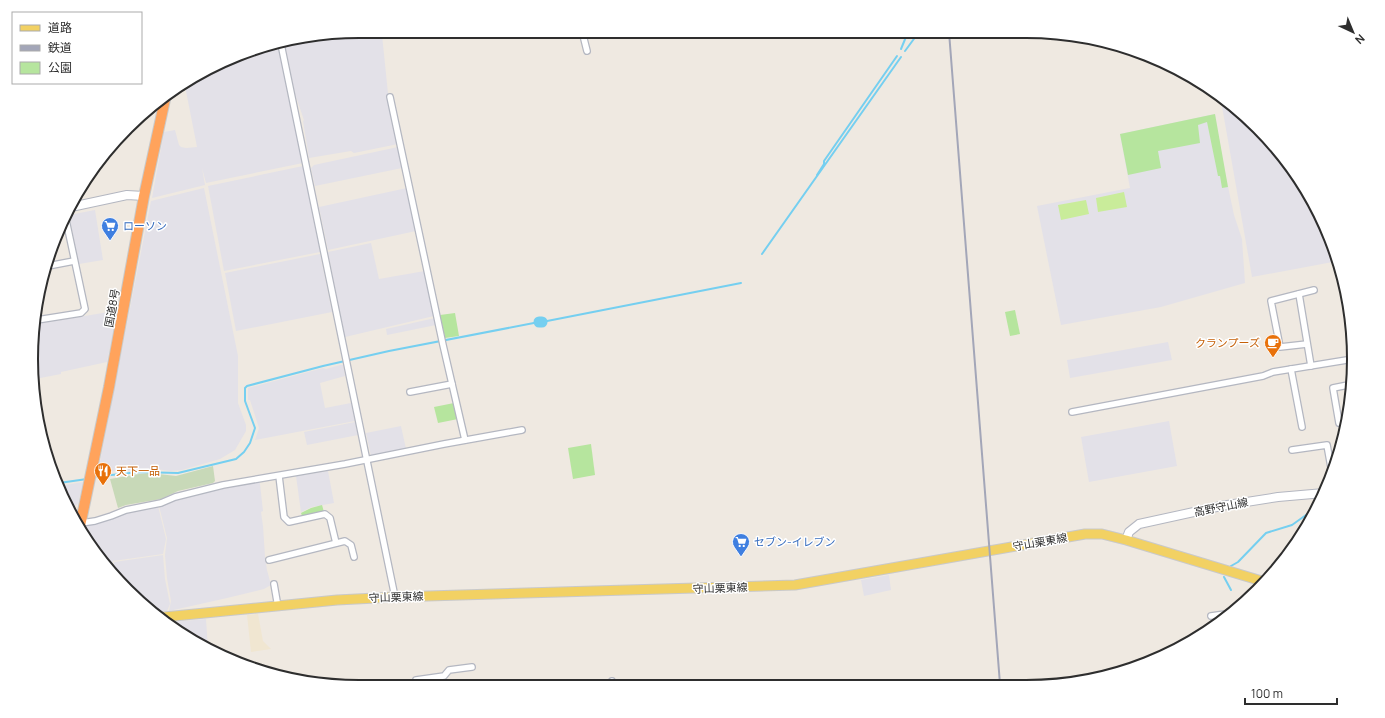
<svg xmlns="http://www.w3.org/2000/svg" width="1385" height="718" font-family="Manrope,'Noto Sans JP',sans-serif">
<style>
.industrial{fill:#e3e1e8}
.education{fill:#f0e6d1}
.green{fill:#b6e59e}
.cemetery{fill:#c8d9b8}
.pitch{fill:#c9ec9a}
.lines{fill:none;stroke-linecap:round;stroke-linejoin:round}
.stream{stroke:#75cff0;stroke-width:2}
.river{stroke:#75cff0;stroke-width:11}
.street-casing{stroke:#b4b7c1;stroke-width:8}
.secondary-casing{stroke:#b4b7c1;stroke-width:10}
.primary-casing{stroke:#c9c9c9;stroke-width:11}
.highway-casing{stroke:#c9c9c9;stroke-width:12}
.street{stroke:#fff;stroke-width:5.5}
.secondary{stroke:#fff;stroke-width:8}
.primary{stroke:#f2d163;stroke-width:9}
.highway{stroke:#ffa35c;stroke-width:10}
.rail{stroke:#a3a6b8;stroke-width:2}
.labels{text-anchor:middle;stroke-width:3;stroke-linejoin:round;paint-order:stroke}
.shop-label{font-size:11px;fill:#366cbe;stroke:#fff;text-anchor:start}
.street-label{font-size:11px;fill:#2e2e2e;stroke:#fff}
.food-label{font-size:11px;fill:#c56008;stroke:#fff;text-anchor:end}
.rim{fill:none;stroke:#2e2e2e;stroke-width:2}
</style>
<rect width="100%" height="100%" fill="#efe9e1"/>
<g class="industrial">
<path d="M 359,31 L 380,31 L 382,35 L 389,103 L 398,144 L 354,153 L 351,151 L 309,158 L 303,121 L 304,120 L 295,94 L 285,44 Z"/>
<path d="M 278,44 L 303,163 L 206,183 L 202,168 L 205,185 L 152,198 L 164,132 L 175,130 L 179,145 L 181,147 L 186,148 L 197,147 L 185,86 L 182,86 L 253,48 Z"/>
<path d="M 1220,95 L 1225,99 L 1272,143 L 1310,195 L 1337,253 L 1338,261 L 1252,277 Z"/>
<path d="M 1215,114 L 1222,158 L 1234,215 L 1242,239 L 1245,283 L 1161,307 L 1061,325 L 1037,206 L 1130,188 L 1120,134 Z"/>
<path d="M 398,147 L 402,168 L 315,186 L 311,168 L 314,165 Z"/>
<path d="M 303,166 L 320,252 L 224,271 L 208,186 Z"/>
<path d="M 204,188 L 238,356 L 238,403 L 246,425 L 246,431 L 235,450 L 220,459 L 182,470 L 170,471 L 156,469 L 98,472 L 151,201 Z"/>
<path d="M 407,188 L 416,231 L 328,250 L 319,207 Z"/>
<path d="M 95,210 L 103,260 L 79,264 L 69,215 Z"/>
<path d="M 371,243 L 379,279 L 425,271 L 434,316 L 345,337 L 328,252 Z"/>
<path d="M 320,254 L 332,312 L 236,331 L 225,273 Z"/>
<path d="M 115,311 L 115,323 L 107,362 L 61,372 L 61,374 L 35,379 L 36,324 Z"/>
<path d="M 435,318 L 436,325 L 387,335 L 386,329 Z"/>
<path d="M 1168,342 L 1172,360 L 1070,378 L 1067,360 Z"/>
<path d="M 340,365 L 343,365 L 345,376 L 320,383 L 325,408 L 351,403 L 355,421 L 255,440 L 259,428 L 250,400 L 248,400 L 248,388 L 323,368 L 326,369 Z"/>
<path d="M 1169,421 L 1177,466 L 1089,482 L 1081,437 Z"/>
<path d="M 355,422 L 358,435 L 307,445 L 304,432 Z"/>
<path d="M 401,426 L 406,449 L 371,456 L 366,433 Z"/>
<path d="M 328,471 L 334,503 L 312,507 L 301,512 L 296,476 Z"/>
<path d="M 83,482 L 78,504 L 75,506 L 69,505 L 64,501 L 59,486 Z"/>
<path d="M 259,482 L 260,484 L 263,511 L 261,512 L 263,526 L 265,557 L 267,570 L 271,585 L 264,589 L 227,598 L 169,611 L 171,601 L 167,578 L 165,555 L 167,538 L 159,506 L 187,496 Z"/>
<path d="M 158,506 L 166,539 L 163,554 L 113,561 L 112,565 L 109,566 L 83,530 L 84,525 L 127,512 Z"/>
<path d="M 163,555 L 165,579 L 170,604 L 167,611 L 157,612 L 127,591 L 110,566 L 114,566 L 114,562 Z"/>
<path d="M 889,575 L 891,590 L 864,596 L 861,580 Z"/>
<path d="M 206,619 L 208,649 L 171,622 Z"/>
</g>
<path class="education" d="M 258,614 L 263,641 L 271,649 L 251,652 L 247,615 Z"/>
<g class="green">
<path d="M 1215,114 L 1228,187 L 1222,188 L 1220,176 L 1218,176 L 1207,122 L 1198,125 L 1200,143 L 1158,151 L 1161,168 L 1128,175 L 1120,134 Z"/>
<path d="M 1015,310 L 1020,334 L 1010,336 L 1005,312 Z"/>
<path d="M 455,313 L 459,336 L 445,338 L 440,315 Z"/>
<path d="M 454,403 L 458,419 L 438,423 L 434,407 Z"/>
<path d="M 591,444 L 595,475 L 573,479 L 568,448 Z"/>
<path d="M 322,505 L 324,512 L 302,516 L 301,513 L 311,508 Z"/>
</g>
<path class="cemetery" d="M 213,466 L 215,481 L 213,483 L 178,491 L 161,499 L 126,505 L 118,508 L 110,479 L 139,474 L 150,473 L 176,476 Z"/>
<g class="pitch">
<path d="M 1124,192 L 1127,207 L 1098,212 L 1096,198 Z"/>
<path d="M 1086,200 L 1089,214 L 1061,220 L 1058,205 Z"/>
</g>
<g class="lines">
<g class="stream">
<path d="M 901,49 L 908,32"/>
<path d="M 905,51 L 919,32"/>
<path d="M 817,175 L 824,164 L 824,161 L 897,56"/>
<path d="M 762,254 L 901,57"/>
<path d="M 542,322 L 741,283"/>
<path d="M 93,477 L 139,472 L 178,473 L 236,459 L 244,452 L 250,443 L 255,428 L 245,401 L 245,388 L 247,386 L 323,366 L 389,351 L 539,322"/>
<path d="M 59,483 L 87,479"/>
<path d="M 1231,566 L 1238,562 L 1266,533 L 1292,525 L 1306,515 L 1315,511"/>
<path d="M 1224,577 L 1231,590"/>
</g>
<path class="river" d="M 539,322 L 542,322"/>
<defs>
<g id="street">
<path d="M 582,31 L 587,51"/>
<path d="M 281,44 L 395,597"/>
<path d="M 390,97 L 443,345 L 465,440"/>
<path d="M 48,266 L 74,261"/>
<path d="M 1299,294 L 1311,366"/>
<path d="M 37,320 L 81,313 L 85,309 L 66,220"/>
<path d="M 1307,344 L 1280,347 L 1271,301 L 1314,290"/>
<path d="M 1291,369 L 1302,427"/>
<path d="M 410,392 L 452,384"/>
<path d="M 1072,412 L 1263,376 L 1273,372 L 1353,359"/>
<path d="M 1346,422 L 1339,423 L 1333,388 L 1353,384"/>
<path d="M 1292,450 L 1327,445 L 1332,473"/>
<path d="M 279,476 L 284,517 L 289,522 L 325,514 L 330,518 L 336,543"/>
<path d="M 81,523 L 95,521 L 111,516 L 126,510 L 161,503 L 175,497 L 223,485 L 345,464 L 444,444 L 522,430"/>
<path d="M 269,560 L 345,541 L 351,545 L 354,557"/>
<path d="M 274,584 L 278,607"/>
<path d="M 1211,616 L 1232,613"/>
<path d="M 416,680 L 444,676 L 449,670 L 472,667"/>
<path d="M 612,681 L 613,686"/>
</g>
<g id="secondary">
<path d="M 71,207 L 127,195 L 144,196"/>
<path d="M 1126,540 L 1129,532 L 1139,524 L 1221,506 L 1278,497 L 1324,493"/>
</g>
<path id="primary" d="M 164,617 L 337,600 L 395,597 L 795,585 L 1085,534 L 1102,534 L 1126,540 L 1265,582"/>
<path id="highway" d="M 80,526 L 109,387 L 144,196 L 166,95"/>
</defs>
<use href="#street" class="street-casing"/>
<use href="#secondary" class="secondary-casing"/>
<use href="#primary" class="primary-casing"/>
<use href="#highway" class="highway-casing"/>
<use href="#street" class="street"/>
<use href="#secondary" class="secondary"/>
<use href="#primary" class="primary"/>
<use href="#highway" class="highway"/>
<path class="rail" d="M 949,32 L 1000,684"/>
</g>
<defs>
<symbol id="supermarket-pin" viewBox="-11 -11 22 30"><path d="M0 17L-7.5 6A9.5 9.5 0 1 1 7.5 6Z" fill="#3f7fe0" stroke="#fff"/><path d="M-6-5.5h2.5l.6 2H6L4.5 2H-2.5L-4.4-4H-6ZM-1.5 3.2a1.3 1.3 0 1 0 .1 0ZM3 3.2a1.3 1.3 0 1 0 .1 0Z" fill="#fff"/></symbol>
<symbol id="cafe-pin" viewBox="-11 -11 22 30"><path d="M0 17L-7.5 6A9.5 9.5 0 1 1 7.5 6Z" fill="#e8710a" stroke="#fff"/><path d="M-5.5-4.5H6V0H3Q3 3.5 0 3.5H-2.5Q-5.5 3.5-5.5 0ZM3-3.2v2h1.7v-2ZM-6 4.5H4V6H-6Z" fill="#fff"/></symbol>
<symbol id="restaurant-pin" viewBox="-11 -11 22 30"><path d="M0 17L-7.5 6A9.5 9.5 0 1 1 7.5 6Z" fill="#e8710a" stroke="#fff"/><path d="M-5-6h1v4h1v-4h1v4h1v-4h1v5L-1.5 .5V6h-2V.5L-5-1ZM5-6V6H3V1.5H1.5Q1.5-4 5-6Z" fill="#fff"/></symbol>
</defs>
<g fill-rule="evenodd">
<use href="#supermarket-pin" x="100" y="216" width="20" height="27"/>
<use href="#cafe-pin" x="1263" y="333" width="20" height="27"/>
<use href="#restaurant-pin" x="93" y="461" width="20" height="27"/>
<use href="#supermarket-pin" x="731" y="532" width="20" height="27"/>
</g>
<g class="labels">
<g class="shop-label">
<text x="123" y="230">ローソン</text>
<text x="754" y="546">セブン-イレブン</text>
</g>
<g class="street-label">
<text transform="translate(112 308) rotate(-80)" y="4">国道8号</text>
<text transform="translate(1221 507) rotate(-11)" y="4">高野守山線</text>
<text transform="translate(1040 542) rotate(-10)" y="4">守山栗東線</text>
<text transform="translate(720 588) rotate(-2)" y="4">守山栗東線</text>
<text transform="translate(396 597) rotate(-2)" y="4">守山栗東線</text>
</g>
<g class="food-label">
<text x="1260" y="347">クランプーズ</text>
<text x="116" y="475" text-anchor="start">天下一品</text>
</g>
</g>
<path d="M0 0H1385V718H0ZM359 38H1026A321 321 0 0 1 1347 359V359A321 321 0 0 1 1026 680H359A321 321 0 0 1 38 359V359A321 321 0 0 1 359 38Z" fill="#fff" fill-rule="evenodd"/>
<path class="rim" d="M359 38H1026A321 321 0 0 1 1347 359V359A321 321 0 0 1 1026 680H359A321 321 0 0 1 38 359V359A321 321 0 0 1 359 38Z"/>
<rect x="12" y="12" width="130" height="72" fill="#ffffff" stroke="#ababab"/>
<rect x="20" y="25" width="20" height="6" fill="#f2d163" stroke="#ababab"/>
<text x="48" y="32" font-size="12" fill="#2e2e2e">道路</text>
<rect x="20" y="45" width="20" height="6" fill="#a3a6b8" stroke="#ababab"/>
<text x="48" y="52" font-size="12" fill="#2e2e2e">鉄道</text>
<rect x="20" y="62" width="20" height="12" fill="#b6e59e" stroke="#ababab"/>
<text x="48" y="72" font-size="12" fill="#2e2e2e">公園</text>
<g transform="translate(1353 32) rotate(136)" stroke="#ffffff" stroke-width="3" paint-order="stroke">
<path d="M0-3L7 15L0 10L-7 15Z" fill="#2e2e2e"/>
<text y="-6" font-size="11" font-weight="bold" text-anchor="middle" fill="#2e2e2e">N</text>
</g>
<path d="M1245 698v6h92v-6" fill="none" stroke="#2e2e2e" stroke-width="2"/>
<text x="1251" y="698" font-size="12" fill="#2e2e2e" stroke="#ffffff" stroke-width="3" paint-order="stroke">100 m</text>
</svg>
